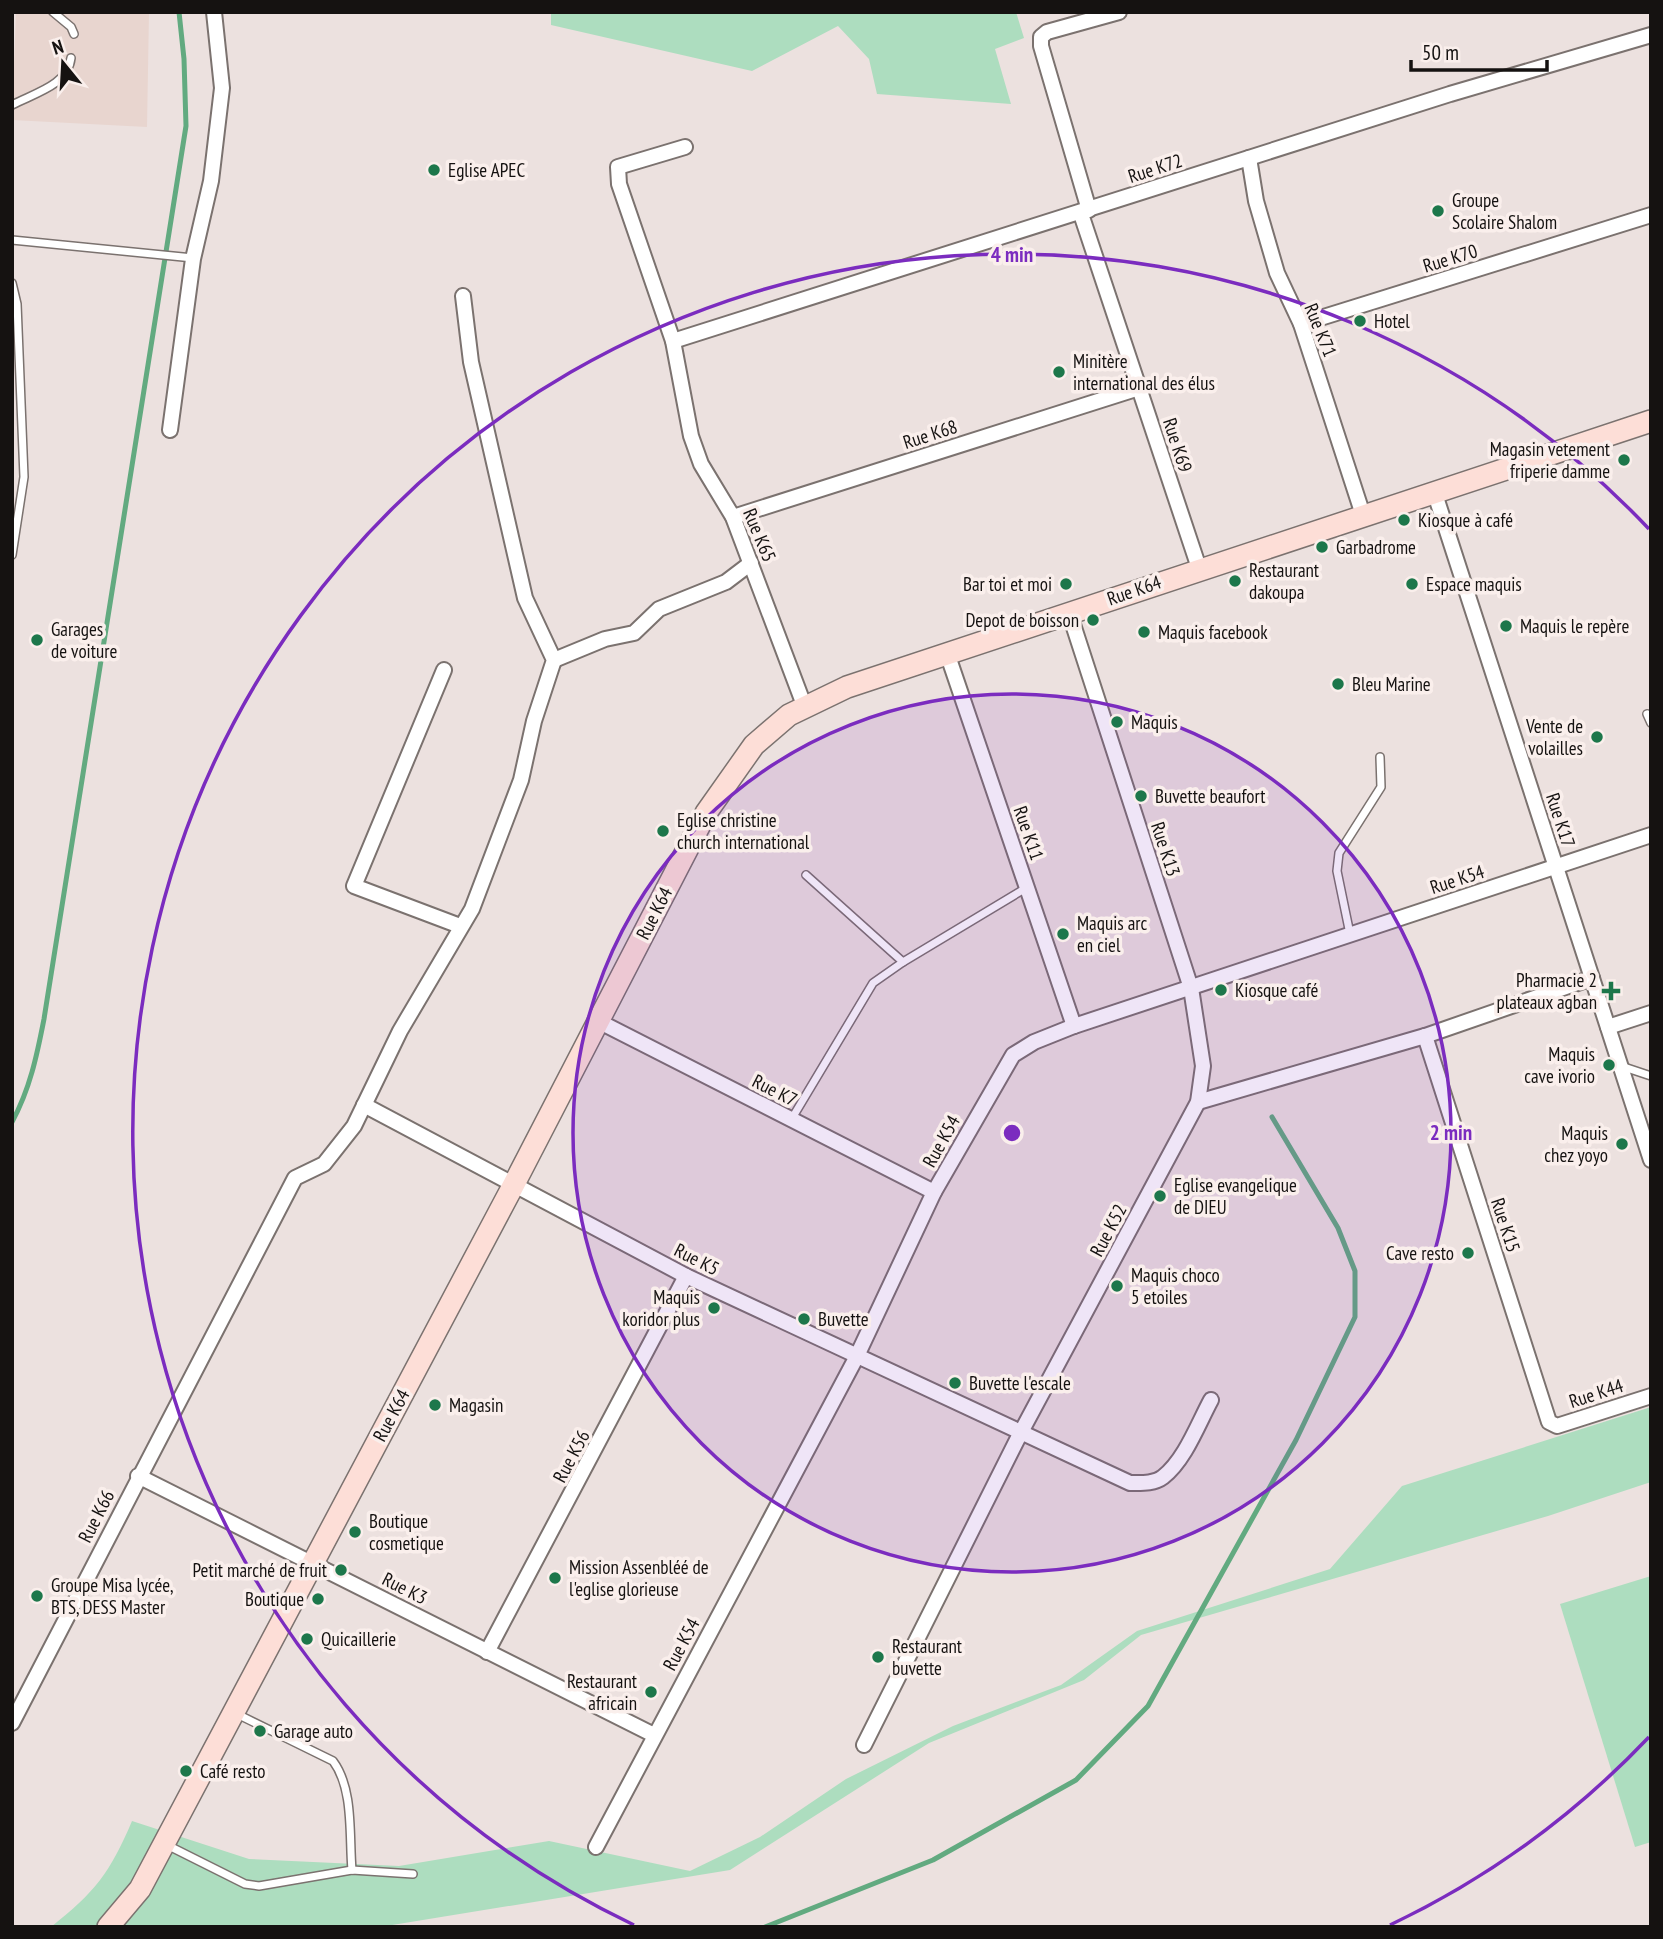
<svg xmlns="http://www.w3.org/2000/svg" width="1663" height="1939" font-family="'PT Sans Narrow',sans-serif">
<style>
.built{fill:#e8d5cf}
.green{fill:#adddbf}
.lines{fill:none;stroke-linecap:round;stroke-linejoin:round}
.stream{stroke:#62aa80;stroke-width:5}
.lane-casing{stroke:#7b726f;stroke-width:10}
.street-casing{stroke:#7b726f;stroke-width:18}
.secondary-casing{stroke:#7b726f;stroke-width:24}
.lane{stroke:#fff;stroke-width:7}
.street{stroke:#fff;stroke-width:14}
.secondary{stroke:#fdded7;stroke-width:21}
.ring{fill:none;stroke:#7b2cbf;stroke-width:3.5}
.poi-dot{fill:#1d774b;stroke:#faefec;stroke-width:2.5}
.labels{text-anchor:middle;stroke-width:7;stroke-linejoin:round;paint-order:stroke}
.street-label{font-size:19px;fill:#151211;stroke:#faefec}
.poi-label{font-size:19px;fill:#151211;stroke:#faefec;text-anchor:start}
.centre{fill:#7b2cbf;stroke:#faefec;stroke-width:3.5}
.ring-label{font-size:21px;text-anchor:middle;font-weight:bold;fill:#7b2cbf;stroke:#faefec;stroke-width:7;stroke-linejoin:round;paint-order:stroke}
</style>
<rect width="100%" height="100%" fill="#ece1df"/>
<path class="built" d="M 16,12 L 149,12 L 147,127 L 12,120 Z"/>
<g class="green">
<path d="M 551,12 L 1016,12 L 1024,38 L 995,49 L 1011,104 L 877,94 L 869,59 L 838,26 L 752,71 L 551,25 Z"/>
<path d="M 1651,1407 L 1651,1482 L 1548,1516 L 1141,1635 L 1084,1680 L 929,1743 L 730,1870 L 380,1927 L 51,1927 C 95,1892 110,1873 132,1821 L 249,1859 L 399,1866 L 549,1841 L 690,1871 L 760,1837 L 846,1779 L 953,1726 L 1061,1685 L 1137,1631 L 1330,1569 L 1402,1486 Z"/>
<path d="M 1651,1576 L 1651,1842 L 1635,1847 L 1560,1604 Z"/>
</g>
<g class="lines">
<g class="stream">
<path d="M 12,1122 C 30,1089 37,1055 44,1019 L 186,126 L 184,59 L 179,12"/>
<path d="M 765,1927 L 933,1860 L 1076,1780 L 1148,1706 L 1296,1440 L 1355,1317 L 1355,1271 L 1338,1228 L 1272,1117"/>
</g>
<defs>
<g id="lane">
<path d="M 53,12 L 71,27 L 74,34"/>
<path d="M 12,105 C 35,93 68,85 71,58"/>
<path d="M 12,240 L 193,258"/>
<path d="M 12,283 L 17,304 L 24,477 L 12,555"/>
<path d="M 1647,714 L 1651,723"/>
<path d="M 806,875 L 903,962"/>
<path d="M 1350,934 L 1337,871 L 1339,853 L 1381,787 L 1380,757"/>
<path d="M 1621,1066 L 1651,1076"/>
<path d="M 791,1120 L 873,983 L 903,962 L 1026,888"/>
<path d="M 235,1713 L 333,1761 C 354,1789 349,1836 352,1870"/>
<path d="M 165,1844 L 245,1884 L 259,1886 L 352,1870 L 413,1874"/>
</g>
<g id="street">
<path d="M 685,147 L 618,167 L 619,184 L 673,341 L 691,436 L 701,464 L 733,517 L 804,705"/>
<path d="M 1249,158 L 1256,201 L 1277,273 L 1301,324 L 1363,515"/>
<path d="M 1089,210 L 1041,46 L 1041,37 L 1047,32 L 1119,12"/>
<path d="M 1081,214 L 1199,568"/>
<path d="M 1301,324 L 1651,215"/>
<path d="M 673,341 L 1450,94 L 1651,35"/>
<path d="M 170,430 L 193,259 L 211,181 L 222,88 L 214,12"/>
<path d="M 1434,491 L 1651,1160"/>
<path d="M 733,517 L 1139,388"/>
<path d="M 947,653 L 1074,1026"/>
<path d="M 554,660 L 605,639 L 634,633 L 659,609 L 726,582 L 751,563"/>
<path d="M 444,670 L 354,886 L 460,926"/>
<path d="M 598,1021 L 934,1192"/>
<path d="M 1608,1027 L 1651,1013"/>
<path d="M 1425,1036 L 1549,1422 L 1557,1426 L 1651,1396"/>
<path d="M 1198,1102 L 1425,1036 L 1592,978"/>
<path d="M 364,1105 L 686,1276 L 1130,1483 C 1141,1483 1154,1484 1163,1477 C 1185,1460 1198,1424 1211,1400"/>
<path d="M 138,1476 L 654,1735"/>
<path d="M 487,1652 L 686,1276"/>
<path d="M 12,1723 L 295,1178 L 324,1164 L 354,1126 L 400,1031 L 472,909 L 521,780 L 534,721 L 554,660 L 525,598 L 471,362 L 463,296"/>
<path d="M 864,1745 L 1020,1434 L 1198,1102 L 1203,1066 L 1191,988 L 1069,612"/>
<path d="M 596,1847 L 856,1358 L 934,1192 L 1013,1055 L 1034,1042 L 1074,1026 L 1651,835"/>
</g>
<path id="secondary" d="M 108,1927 L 140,1889 L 513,1186 L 706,813 L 754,745 L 789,715 L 847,687 L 1651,421"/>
</defs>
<use href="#lane" class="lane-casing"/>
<use href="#street" class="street-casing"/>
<use href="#secondary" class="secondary-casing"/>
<use href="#lane" class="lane"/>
<use href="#street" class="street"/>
<use href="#secondary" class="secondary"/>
</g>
<circle cx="1012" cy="1133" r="439" fill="#7b2cbf" fill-opacity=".12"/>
<g class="ring">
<circle cx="1012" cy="1133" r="439"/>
<path d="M1649 1737A878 878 0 0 1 1390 1925M634 1925A878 878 0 1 1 1649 529"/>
</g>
<g class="poi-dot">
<circle cx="434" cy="170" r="7"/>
<circle cx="1438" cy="211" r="7"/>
<circle cx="1360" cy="321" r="7"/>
<circle cx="1059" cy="372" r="7"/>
<circle cx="1624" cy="460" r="7"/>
<circle cx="1404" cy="520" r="7"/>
<circle cx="1322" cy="547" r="7"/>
<circle cx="1235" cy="581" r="7"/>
<circle cx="1066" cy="584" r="7"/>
<circle cx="1412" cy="584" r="7"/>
<circle cx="1093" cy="620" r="7"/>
<circle cx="1506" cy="626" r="7"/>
<circle cx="1144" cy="632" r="7"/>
<circle cx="37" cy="640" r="7"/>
<circle cx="1338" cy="684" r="7"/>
<circle cx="1117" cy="722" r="7"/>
<circle cx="1597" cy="737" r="7"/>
<circle cx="1141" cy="796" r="7"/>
<circle cx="663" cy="831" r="7"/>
<circle cx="1063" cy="934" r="7"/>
<circle cx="1221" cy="990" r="7"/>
<path d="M1607.5 980.5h7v7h7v7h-7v7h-7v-7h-7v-7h7z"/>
<circle cx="1609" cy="1065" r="7"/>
<circle cx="1622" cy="1144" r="7"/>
<circle cx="1160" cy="1196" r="7"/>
<circle cx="1468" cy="1253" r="7"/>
<circle cx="1117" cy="1286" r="7"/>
<circle cx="714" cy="1308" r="7"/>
<circle cx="804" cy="1319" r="7"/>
<circle cx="955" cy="1383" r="7"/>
<circle cx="435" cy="1405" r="7"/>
<circle cx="355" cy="1532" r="7"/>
<circle cx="341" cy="1570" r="7"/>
<circle cx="555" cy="1578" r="7"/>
<circle cx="37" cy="1596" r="7"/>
<circle cx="318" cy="1599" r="7"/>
<circle cx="307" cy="1639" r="7"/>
<circle cx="878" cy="1657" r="7"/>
<circle cx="651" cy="1692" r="7"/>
<circle cx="260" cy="1731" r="7"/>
<circle cx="186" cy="1771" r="7"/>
</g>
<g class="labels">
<g class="street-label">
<text transform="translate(1155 168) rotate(-18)" y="7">Rue K72</text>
<text transform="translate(1450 258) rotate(-17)" y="7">Rue K70</text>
<text transform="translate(1321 330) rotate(68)" y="7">Rue K71</text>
<text transform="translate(930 434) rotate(-18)" y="7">Rue K68</text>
<text transform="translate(1178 445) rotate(72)" y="7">Rue K69</text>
<text transform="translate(760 535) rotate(67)" y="7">Rue K65</text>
<text transform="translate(1134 590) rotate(-19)" y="7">Rue K64</text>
<text transform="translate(1561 820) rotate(72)" y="7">Rue K17</text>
<text transform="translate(1029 833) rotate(71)" y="7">Rue K11</text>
<text transform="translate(1166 849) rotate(72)" y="7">Rue K13</text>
<text transform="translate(1457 879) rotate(-18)" y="7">Rue K54</text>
<text transform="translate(654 913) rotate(-63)" y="7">Rue K64</text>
<text transform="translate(775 1090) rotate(27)" y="7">Rue K7</text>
<text transform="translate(941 1141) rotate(-61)" y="7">Rue K54</text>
<text transform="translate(1506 1225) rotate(72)" y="7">Rue K15</text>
<text transform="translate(1108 1230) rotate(-62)" y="7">Rue K52</text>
<text transform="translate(697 1259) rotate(27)" y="7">Rue K5</text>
<text transform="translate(1596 1393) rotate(-18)" y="7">Rue K44</text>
<text transform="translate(391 1415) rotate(-62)" y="7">Rue K64</text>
<text transform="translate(571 1456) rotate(-62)" y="7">Rue K56</text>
<text transform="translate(96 1516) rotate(-63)" y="7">Rue K66</text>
<text transform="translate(405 1588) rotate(27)" y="7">Rue K3</text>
<text transform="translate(681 1644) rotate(-62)" y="7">Rue K54</text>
</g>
<g class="poi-label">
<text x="448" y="177">Eglise APEC</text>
<text x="1452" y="207">Groupe<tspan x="1452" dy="22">Scolaire Shalom</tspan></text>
<text x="1374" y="328">Hotel</text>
<text x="1073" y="368">Minitère<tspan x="1073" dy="22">international des élus</tspan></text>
<text x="1610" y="456" text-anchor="end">Magasin vetement<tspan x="1610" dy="22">friperie damme</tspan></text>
<text x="1418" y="527">Kiosque à café</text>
<text x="1336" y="554">Garbadrome</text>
<text x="1249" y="577">Restaurant<tspan x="1249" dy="22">dakoupa</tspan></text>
<text x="1052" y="591" text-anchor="end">Bar toi et moi</text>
<text x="1426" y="591">Espace maquis</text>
<text x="1079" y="627" text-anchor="end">Depot de boisson</text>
<text x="1520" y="633">Maquis le repère</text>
<text x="51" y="636">Garages<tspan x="51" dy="22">de voiture</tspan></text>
<text x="1158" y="639">Maquis facebook</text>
<text x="1352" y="691">Bleu Marine</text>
<text x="1131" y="729">Maquis</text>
<text x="1583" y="733" text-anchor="end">Vente de<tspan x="1583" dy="22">volailles</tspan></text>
<text x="1155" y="803">Buvette beaufort</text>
<text x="677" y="827">Eglise christine<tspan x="677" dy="22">church international</tspan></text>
<text x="1077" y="930">Maquis arc<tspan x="1077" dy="22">en ciel</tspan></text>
<text x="1597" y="987" text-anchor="end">Pharmacie 2<tspan x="1597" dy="22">plateaux agban</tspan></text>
<text x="1235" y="997">Kiosque café</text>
<text x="1595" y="1061" text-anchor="end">Maquis<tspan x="1595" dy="22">cave ivorio</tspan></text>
<text x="1608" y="1140" text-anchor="end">Maquis<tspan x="1608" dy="22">chez yoyo</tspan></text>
<text x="1174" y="1192">Eglise evangelique<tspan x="1174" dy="22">de DIEU</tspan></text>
<text x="1454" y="1260" text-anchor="end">Cave resto</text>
<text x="1131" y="1282">Maquis choco<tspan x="1131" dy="22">5 etoiles</tspan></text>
<text x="700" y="1304" text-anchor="end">Maquis<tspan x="700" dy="22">koridor plus</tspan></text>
<text x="818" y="1326">Buvette</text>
<text x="969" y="1390">Buvette l'escale</text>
<text x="449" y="1412">Magasin</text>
<text x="369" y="1528">Boutique<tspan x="369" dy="22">cosmetique</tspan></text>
<text x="569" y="1574">Mission Assenbléé de<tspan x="569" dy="22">l'eglise glorieuse</tspan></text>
<text x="327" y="1577" text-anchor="end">Petit marché de fruit</text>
<text x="51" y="1592">Groupe Misa lycée,<tspan x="51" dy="22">BTS, DESS Master</tspan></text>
<text x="304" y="1606" text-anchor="end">Boutique</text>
<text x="321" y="1646">Quicaillerie</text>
<text x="892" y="1653">Restaurant<tspan x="892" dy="22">buvette</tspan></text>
<text x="637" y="1688" text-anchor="end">Restaurant<tspan x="637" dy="22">africain</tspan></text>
<text x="274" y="1738">Garage auto</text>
<text x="200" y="1778">Café resto</text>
</g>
</g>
<circle cx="1012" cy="1133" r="10" class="centre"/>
<g class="ring-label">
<text x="1012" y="262">4 min</text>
<text x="1451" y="1140">2 min</text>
</g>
<rect width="1663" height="1939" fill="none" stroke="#151211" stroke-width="28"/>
<g transform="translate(63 63) rotate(342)" stroke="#faefec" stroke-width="5" paint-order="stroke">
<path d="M0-5L12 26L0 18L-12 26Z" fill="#151211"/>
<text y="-10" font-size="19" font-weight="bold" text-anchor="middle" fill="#151211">N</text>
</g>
<path d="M1411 60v10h136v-10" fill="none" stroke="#151211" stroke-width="3.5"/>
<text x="1422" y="60" font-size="21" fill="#151211" stroke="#faefec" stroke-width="5" paint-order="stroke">50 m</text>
</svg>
